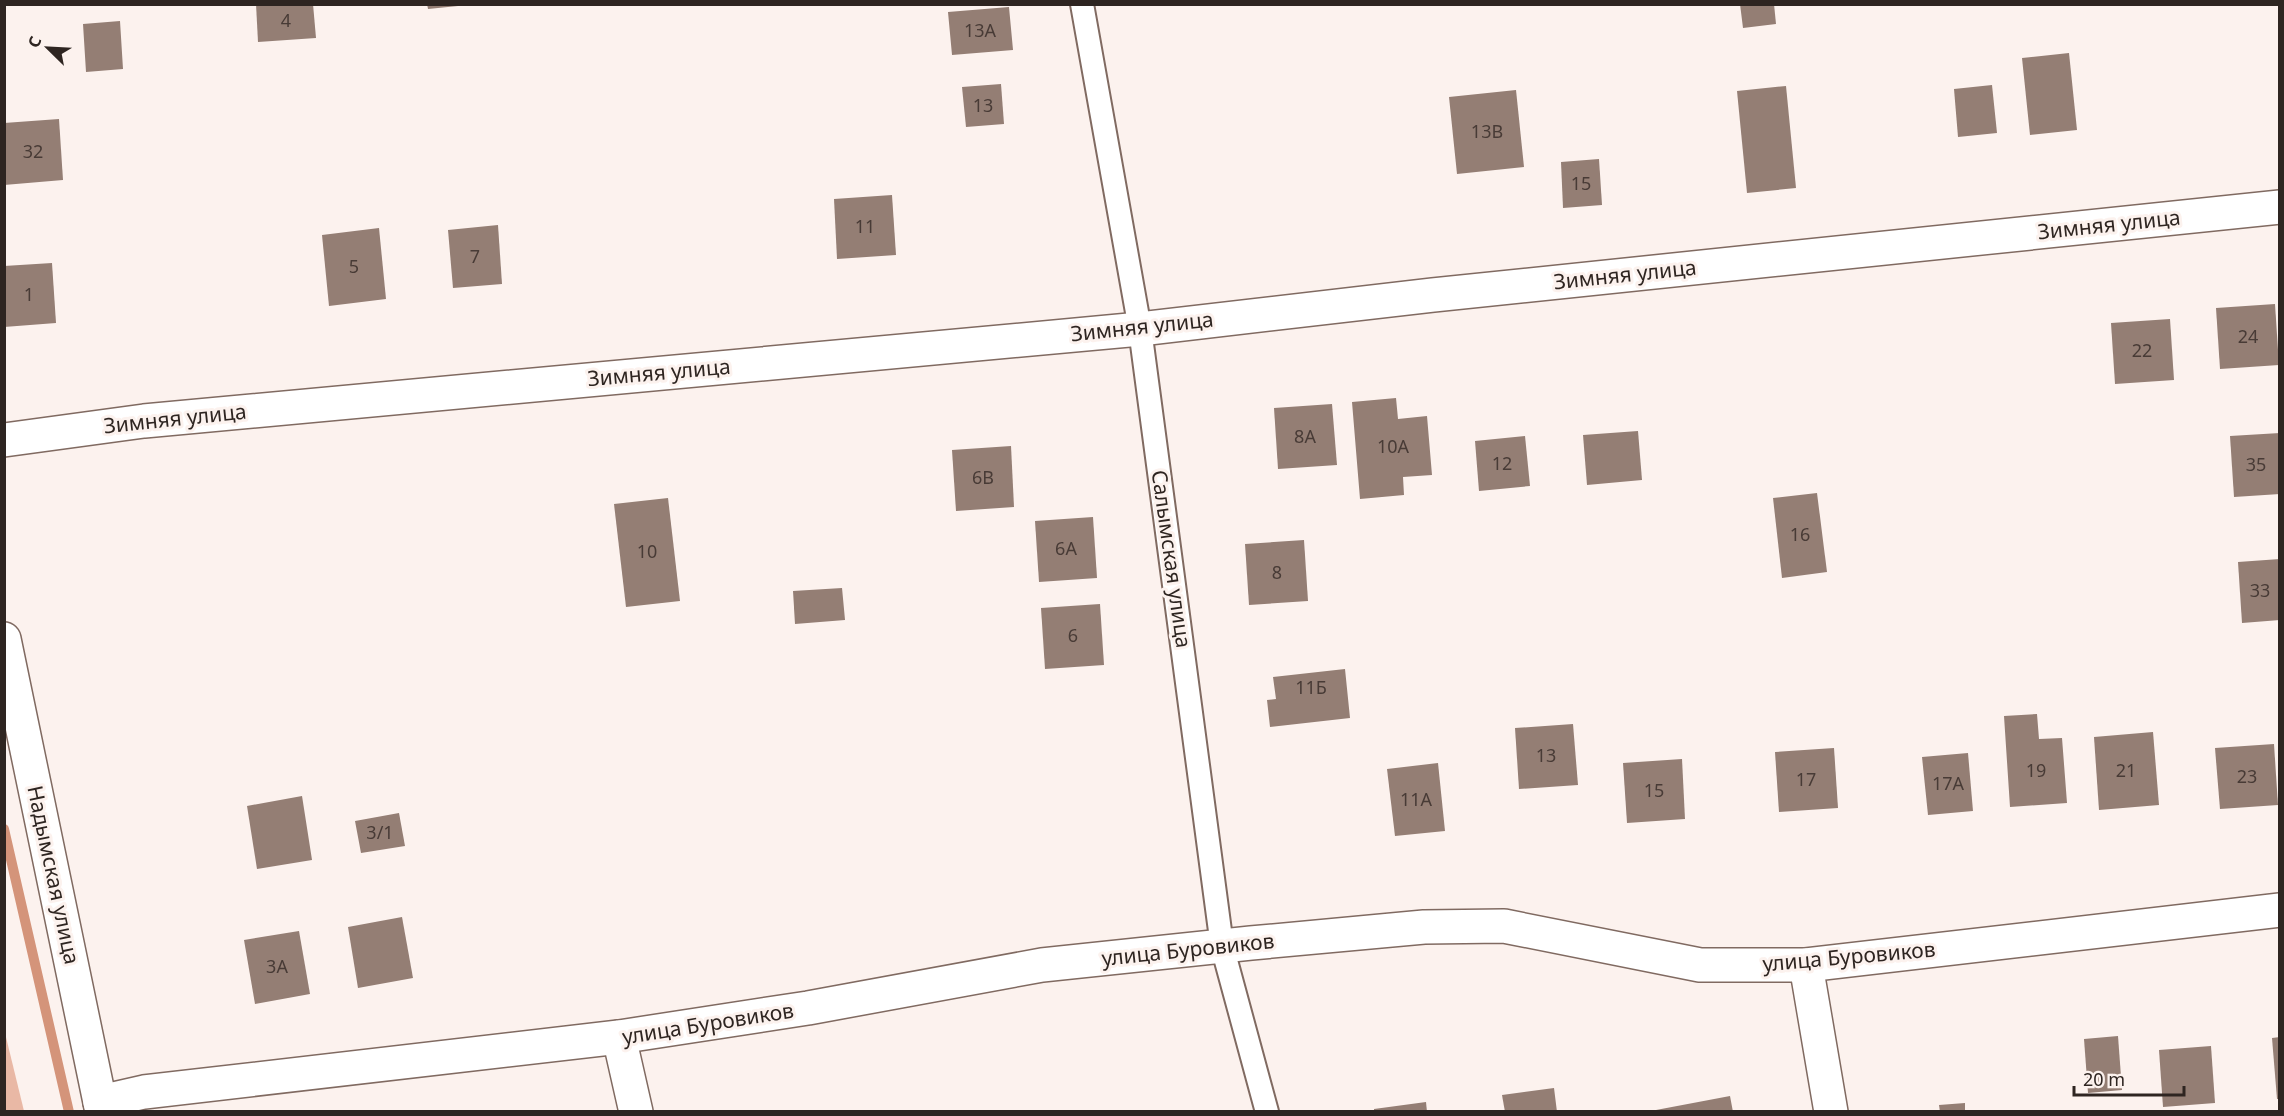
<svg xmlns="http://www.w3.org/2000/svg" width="2284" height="1116" font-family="'Noto Sans',sans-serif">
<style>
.green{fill:#e9b8a5}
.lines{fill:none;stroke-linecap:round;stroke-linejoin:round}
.stream{stroke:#d4947a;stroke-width:10}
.building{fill:#947e74}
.service-casing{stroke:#806a61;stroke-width:26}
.minor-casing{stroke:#806a61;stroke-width:36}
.service{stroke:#fff;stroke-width:22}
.minor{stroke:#fff;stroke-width:33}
.labels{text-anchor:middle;stroke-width:6;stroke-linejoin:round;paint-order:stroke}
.number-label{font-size:18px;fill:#483b36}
.street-label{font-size:21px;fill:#2e2521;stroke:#fcf2ee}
</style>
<rect width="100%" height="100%" fill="#fcf2ee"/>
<path class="green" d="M 4,1033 L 5,1033 L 24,1111 L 5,1111 Z"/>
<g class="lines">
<path class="stream" d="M 4,829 L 69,1112"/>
</g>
<g class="building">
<path d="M 256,4 L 313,4 L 316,38 L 258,42 Z"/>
<path d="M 427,4 L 458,4 L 458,6 L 428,9 Z"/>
<path d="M 1740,4 L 1774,4 L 1776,24 L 1743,28 Z"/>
<path d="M 1009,7 L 1013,50 L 952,55 L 948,12 Z"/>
<path d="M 120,21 L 123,69 L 86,72 L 83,24 Z"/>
<path d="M 2069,53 L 2077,130 L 2030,135 L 2022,58 Z"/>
<path d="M 1001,84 L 1004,124 L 966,127 L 962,87 Z"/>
<path d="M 1992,85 L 1997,133 L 1958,137 L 1954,89 Z"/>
<path d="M 1786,86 L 1796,188 L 1747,193 L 1737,91 Z"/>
<path d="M 1516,90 L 1524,167 L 1457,174 L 1449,97 Z"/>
<path d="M 59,119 L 63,180 L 4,185 L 4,123 Z"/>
<path d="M 1599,159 L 1602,205 L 1563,208 L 1561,162 Z"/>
<path d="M 892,195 L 896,255 L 837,259 L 834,199 Z"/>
<path d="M 498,225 L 502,284 L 453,288 L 448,230 Z"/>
<path d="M 379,228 L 386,299 L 329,306 L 322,235 Z"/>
<path d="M 52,263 L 56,323 L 4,327 L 4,266 Z"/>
<path d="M 2275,304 L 2279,365 L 2220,369 L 2216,308 Z"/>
<path d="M 2170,319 L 2174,380 L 2115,384 L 2111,323 Z"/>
<path d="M 1396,398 L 1398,419 L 1427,416 L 1432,475 L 1403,477 L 1404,495 L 1360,499 L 1352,402 Z"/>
<path d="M 1332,404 L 1337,465 L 1278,469 L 1274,408 Z"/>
<path d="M 1638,431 L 1642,480 L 1587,485 L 1583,435 Z"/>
<path d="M 2280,433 L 2280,494 L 2234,497 L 2230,436 Z"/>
<path d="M 1525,436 L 1530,486 L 1479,491 L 1475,441 Z"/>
<path d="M 1011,446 L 1014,507 L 956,511 L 952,450 Z"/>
<path d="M 1817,493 L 1827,572 L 1782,578 L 1773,498 Z"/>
<path d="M 668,498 L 680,601 L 626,607 L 614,504 Z"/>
<path d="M 1093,517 L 1097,578 L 1039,582 L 1035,521 Z"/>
<path d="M 1304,540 L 1308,601 L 1249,605 L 1245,544 Z"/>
<path d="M 2280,559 L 2280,620 L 2242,623 L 2238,562 Z"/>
<path d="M 842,588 L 845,620 L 795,624 L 793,591 Z"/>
<path d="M 1100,604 L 1104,665 L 1045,669 L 1041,608 Z"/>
<path d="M 1345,669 L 1350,718 L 1270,727 L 1267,700 L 1276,699 L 1273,677 Z"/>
<path d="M 2037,714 L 2039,739 L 2062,738 L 2067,803 L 2010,807 L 2004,716 Z"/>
<path d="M 1573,724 L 1578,785 L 1519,789 L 1515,728 Z"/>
<path d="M 2153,732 L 2159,805 L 2099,810 L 2094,737 Z"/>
<path d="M 2274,744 L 2278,805 L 2220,809 L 2215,748 Z"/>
<path d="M 1834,748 L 1838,808 L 1779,812 L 1775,752 Z"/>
<path d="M 1968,753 L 1973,811 L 1928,815 L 1922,757 Z"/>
<path d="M 1682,759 L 1685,819 L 1627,823 L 1623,763 Z"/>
<path d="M 1438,763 L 1445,831 L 1395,836 L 1387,769 Z"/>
<path d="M 302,796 L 312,860 L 257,869 L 247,806 Z"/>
<path d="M 399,813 L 405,846 L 361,853 L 355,821 Z"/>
<path d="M 402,917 L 413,978 L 358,988 L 348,927 Z"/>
<path d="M 299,931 L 310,994 L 255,1004 L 244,940 Z"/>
<path d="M 2118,1036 L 2122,1090 L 2088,1093 L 2084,1039 Z"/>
<path d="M 2280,1037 L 2280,1099 L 2277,1099 L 2272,1038 Z"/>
<path d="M 2211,1046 L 2215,1103 L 2163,1107 L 2159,1050 Z"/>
<path d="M 1554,1088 L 1557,1112 L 1505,1112 L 1502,1095 Z"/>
<path d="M 1730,1096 L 1733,1112 L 1656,1112 L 1656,1110 Z"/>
<path d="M 1426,1102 L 1427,1112 L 1374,1112 L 1374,1109 Z"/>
<path d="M 1965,1103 L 1965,1112 L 1940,1112 L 1939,1105 Z"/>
</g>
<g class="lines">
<defs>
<path id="service" d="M 1082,4 L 1140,329 L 1222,946 L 1267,1112"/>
<g id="minor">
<path d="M 4,440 L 144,421 L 1140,329 L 1433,295 L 2280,207"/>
<path d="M 4,639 L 102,1112"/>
<path d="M 1806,965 L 1831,1112"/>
<path d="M 619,1037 L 636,1112"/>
<path d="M 100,1102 L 144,1092 L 619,1037 L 808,1008 L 1042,965 L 1251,943 L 1424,927 L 1504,926 L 1700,965 L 1806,965 L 2280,910"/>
</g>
</defs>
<use href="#service" class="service-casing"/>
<use href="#minor" class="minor-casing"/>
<use href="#service" class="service"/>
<use href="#minor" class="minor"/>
</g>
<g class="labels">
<g class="number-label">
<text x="286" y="27">4</text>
<text x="980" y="37">13А</text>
<text x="983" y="112">13</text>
<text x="1487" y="138">13В</text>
<text x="33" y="158">32</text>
<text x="1581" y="190">15</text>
<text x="865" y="233">11</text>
<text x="475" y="263">7</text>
<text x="354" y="273">5</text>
<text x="29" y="301">1</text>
<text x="2248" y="343">24</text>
<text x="2142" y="357">22</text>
<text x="1305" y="443">8А</text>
<text x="1393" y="453">10А</text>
<text x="1502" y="470">12</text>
<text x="2256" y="471">35</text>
<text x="983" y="484">6В</text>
<text x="1800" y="541">16</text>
<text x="1066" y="555">6А</text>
<text x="647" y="558">10</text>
<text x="1277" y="579">8</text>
<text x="2260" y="597">33</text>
<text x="1073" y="642">6</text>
<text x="1311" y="694">11Б</text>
<text x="1546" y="762">13</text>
<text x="2036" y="777">19</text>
<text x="2126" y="777">21</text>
<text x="2247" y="783">23</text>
<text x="1806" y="786">17</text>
<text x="1948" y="790">17А</text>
<text x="1654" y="797">15</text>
<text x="1416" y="806">11А</text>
<text x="380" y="839">3/1</text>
<text x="277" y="973">3А</text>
</g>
<g class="street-label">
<text transform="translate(2109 225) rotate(-6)" y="7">Зимняя улица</text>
<text transform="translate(1625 275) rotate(-6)" y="7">Зимняя улица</text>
<text transform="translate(1142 327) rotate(-6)" y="7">Зимняя улица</text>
<text transform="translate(659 373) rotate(-5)" y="7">Зимняя улица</text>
<text transform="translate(175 419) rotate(-6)" y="7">Зимняя улица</text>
<text transform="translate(1171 559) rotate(82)" y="7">Салымская улица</text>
<text transform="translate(53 875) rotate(78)" y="7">Надымская улица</text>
<text transform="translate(1188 950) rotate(-6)" y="7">улица Буровиков</text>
<text transform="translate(1849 957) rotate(-5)" y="7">улица Буровиков</text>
<text transform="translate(708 1024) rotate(-9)" y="7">улица Буровиков</text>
</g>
</g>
<rect width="2284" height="1116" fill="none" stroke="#2e2521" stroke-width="12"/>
<g transform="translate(48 48) rotate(294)" stroke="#fcf2ee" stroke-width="4.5" paint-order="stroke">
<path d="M0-4.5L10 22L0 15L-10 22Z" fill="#2e2521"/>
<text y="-9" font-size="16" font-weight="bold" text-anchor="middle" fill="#2e2521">С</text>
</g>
<path d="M2074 1086v9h110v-9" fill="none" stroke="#2e2521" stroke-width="3"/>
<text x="2083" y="1086" font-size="18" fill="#2e2521" stroke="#fcf2ee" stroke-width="4.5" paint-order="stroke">20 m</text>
</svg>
